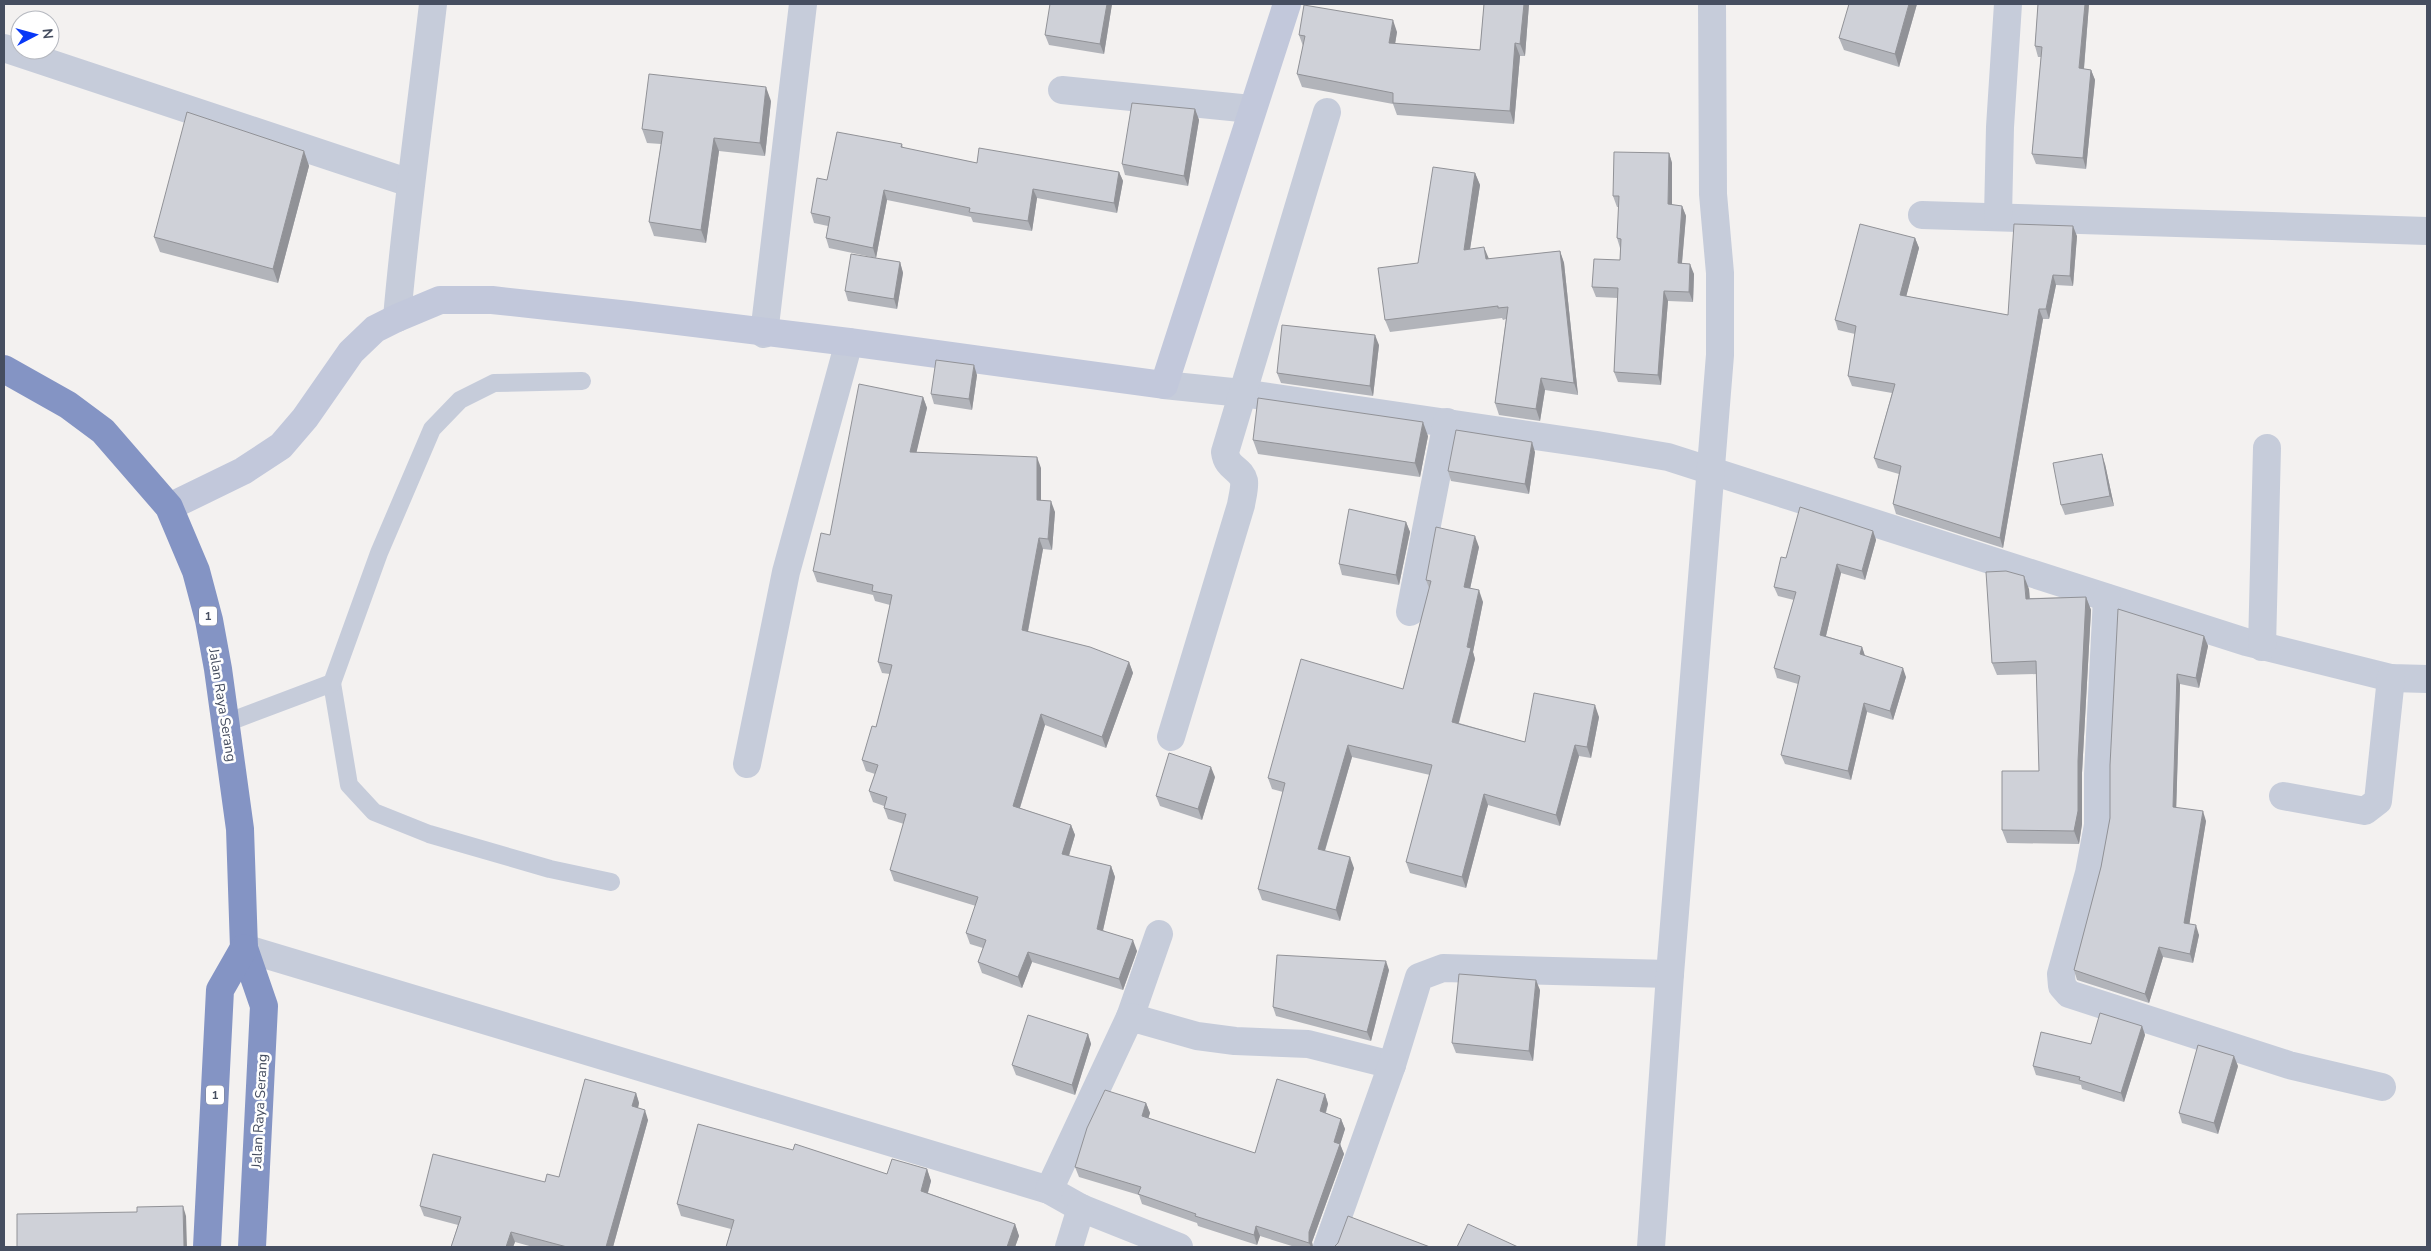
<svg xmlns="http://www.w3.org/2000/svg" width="2431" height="1251" font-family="'Nunito Sans',sans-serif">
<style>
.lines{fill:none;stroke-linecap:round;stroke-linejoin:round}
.lane{stroke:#c6ccda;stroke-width:18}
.street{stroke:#c6ccda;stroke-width:28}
.secondary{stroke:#c2c8db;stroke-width:28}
.highway{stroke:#8494c4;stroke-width:28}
.wall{fill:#b2b4ba}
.shaded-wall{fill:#919297}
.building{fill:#cfd1d8;stroke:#919297}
.labels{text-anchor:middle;stroke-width:5;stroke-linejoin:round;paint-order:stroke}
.shield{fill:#fff;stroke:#7e8390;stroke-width:1}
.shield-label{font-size:12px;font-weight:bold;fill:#464e60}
.street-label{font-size:14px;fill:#464e60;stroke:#fff}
</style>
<rect width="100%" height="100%" fill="#f3f1f0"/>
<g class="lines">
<g class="lane">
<path d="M 332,683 L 349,785 L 374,812 L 429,834 L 550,869 L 611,882"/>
<path d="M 226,723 L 332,683 L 379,553 L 432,429 L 460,400 L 494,383 L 582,381"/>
</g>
<g class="street">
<path d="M 4,48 L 410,183"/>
<path d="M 1062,90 L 1251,109"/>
<path d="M 1922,215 L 2427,231"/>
<path d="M 1998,216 L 2000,127 L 2008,4"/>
<path d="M 397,318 C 406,213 421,109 433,4"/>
<path d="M 764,334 L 803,4"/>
<path d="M 1164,385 L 1242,393 L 1597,445 L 1668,457 L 2246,642 L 2391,678 L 2427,679"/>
<path d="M 2107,598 L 2098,774 L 2098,825 L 2089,873 L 2061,974 L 2062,986 L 2069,994 L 2289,1065 L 2382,1087"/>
<path d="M 1410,612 L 1447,422"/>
<path d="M 2262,647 L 2267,448"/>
<path d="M 1171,737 L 1241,505 C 1242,498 1245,488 1244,481 C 1241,468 1227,469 1225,452 L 1327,112"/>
<path d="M 747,764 L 786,572 L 849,342"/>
<path d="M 2283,796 L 2365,811 L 2378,801 L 2391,678"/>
<path d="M 244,948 L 1049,1190 L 1081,1208 L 1179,1247"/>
<path d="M 1130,1017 L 1159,934"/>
<path d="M 1049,1190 L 1130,1017 L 1197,1036 L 1235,1041 L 1308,1044 L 1392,1065"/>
<path d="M 1069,1247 L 1081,1208"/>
<path d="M 1327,1247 L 1392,1065 L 1419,977 L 1443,968 L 1670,974"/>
<path d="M 1651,1247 L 1670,974 L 1720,355 L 1720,273 L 1713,194 L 1712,4"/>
</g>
<path class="secondary" d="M 169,507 L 243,471 L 281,446 L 305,418 L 351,352 L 375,329 L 397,318 L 440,300 L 492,300 L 629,315 L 849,342 L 1164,385 L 1287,4"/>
<g class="highway">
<path d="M 4,369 L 68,405 L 103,431 L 169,507 L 196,571 L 209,620 L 218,669 L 240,829 L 244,948 L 264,1006 L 252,1247"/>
<path d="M 207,1247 L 220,990 L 244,948"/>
</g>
</g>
<g class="wall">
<path d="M 1112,4 L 1104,54 L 1049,45 L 1045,35 Z"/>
<path d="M 1484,4 L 1529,4 L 1525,56 L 1520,56 L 1514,124 L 1397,115 L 1393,104 L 1302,87 L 1297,74 L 1303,46 L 1299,35 L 1397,32 L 1395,44 L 1480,50 Z"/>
<path d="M 1917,4 L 1899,67 L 1844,50 L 1839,38 Z"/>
<path d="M 2038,4 L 2089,4 L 2084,69 L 2091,70 L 2095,80 L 2086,169 L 2036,164 L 2032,154 L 2041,57 L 2038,57 L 2035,46 Z"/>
<path d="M 771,101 L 765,156 L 719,151 L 706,243 L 654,236 L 649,222 L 661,144 L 647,143 L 642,129 Z"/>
<path d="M 1195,109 L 1199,120 L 1188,186 L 1125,175 L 1122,164 Z"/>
<path d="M 902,144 L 903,148 L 977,163 L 1119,172 L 1123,181 L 1117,213 L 1037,198 L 1032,231 L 973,222 L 971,217 L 887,200 L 876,258 L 829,248 L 826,238 L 828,226 L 814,223 L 811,213 L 827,180 Z"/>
<path d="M 304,151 L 309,166 L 278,283 L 160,252 L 154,237 Z"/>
<path d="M 1669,153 L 1672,163 L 1672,205 L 1682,206 L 1686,216 L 1682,263 L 1694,274 L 1693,302 L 1668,301 L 1661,385 L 1618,382 L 1614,372 L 1618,298 L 1596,297 L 1592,287 L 1620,260 L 1620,248 L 1617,238 L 1619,207 L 1617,207 L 1613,196 Z"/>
<path d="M 1475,173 L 1480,185 L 1470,249 L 1489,259 L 1560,251 L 1564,263 L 1578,395 L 1545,390 L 1540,421 L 1499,415 L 1495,403 L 1506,319 L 1503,320 L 1502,318 L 1390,332 L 1385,320 L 1418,263 Z"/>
<path d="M 2077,236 L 2073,286 L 2056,285 L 2049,319 L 2043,319 L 2003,548 L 1896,514 L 1893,504 L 1899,474 L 1878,468 L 1874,458 L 1892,393 L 1852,386 L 1848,376 L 1855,334 L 1838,330 L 1835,320 L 1915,238 L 1919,248 L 1906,296 L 2008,315 Z"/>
<path d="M 900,262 L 903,273 L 897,309 L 848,301 L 845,291 Z"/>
<path d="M 1379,345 L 1373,396 L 1281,383 L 1277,373 Z"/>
<path d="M 977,375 L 972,410 L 934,404 L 931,394 Z"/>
<path d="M 923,397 L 927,408 L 916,452 L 1041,468 L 1041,500 L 1055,512 L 1052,550 L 1043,549 L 1028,632 L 1129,662 L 1133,673 L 1106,748 L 1045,725 L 1020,808 L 1071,825 L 1075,835 L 1069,856 L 1111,866 L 1115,877 L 1103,930 L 1137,951 L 1123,990 L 1032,962 L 1022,988 L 982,973 L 978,962 L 983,948 L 970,944 L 966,933 L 976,906 L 894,881 L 890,870 L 904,824 L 888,819 L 884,808 L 884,806 L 873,802 L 869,791 L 875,774 L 866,771 L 862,760 L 876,727 L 890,674 L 882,673 L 878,662 L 890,605 L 875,601 L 873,595 L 817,582 L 813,571 L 830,535 Z"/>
<path d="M 1428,436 L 1420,477 L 1258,454 L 1253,440 Z"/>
<path d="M 1535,452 L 1529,494 L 1451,481 L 1448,471 Z"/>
<path d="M 2105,464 L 2114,506 L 2065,515 L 2061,505 Z"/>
<path d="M 1406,522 L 1410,532 L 1399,585 L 1342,575 L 1339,564 Z"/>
<path d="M 1873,531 L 1876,540 L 1865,580 L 1841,573 L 1826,636 L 1862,647 L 1865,656 L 1906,677 L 1893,720 L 1867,712 L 1851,780 L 1785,764 L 1781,755 L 1798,684 L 1777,678 L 1774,668 L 1794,600 L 1778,596 L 1774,587 L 1786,558 Z"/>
<path d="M 1479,547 L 1470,589 L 1483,602 L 1473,652 L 1475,659 L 1459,723 L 1525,742 L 1599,717 L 1591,758 L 1579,756 L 1560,826 L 1488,805 L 1466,888 L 1410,873 L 1406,862 L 1430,775 L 1352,757 L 1325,851 L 1354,868 L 1340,921 L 1262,900 L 1258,889 L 1283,792 L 1272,789 L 1268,778 L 1403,689 L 1429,588 L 1426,580 Z"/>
<path d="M 2029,589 L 2030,598 L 2086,597 L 2091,610 L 2082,773 L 2082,824 L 2079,844 L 2007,843 L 2002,830 L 2039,771 L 2037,674 L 1997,675 L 1992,663 Z"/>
<path d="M 2204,636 L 2208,646 L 2199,688 L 2180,684 L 2176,807 L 2206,821 L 2189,924 L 2199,935 L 2193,963 L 2163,957 L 2149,1003 L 2077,980 L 2074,970 L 2101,867 L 2110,818 L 2110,765 Z"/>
<path d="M 1215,777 L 1202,820 L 1160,806 L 1156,796 Z"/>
<path d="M 1389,970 L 1371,1041 L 1276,1016 L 1273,1007 Z"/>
<path d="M 1540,990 L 1533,1061 L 1456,1053 L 1452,1043 Z"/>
<path d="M 2142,1026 L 2145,1035 L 2124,1102 L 2082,1089 L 2081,1085 L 2036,1075 L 2033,1066 L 2091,1044 Z"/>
<path d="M 1088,1034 L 1091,1044 L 1075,1095 L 1016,1075 L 1012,1065 Z"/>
<path d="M 2238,1066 L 2218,1134 L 2182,1123 L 2179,1113 Z"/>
<path d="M 636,1093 L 639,1103 L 638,1108 L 648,1120 L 613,1247 L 533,1247 L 515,1242 L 513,1247 L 451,1247 L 458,1225 L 424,1216 L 420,1206 L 545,1182 L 559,1177 Z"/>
<path d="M 1325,1094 L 1328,1104 L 1326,1113 L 1341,1119 L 1345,1129 L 1340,1144 L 1344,1154 L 1312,1242 L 1313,1247 L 1295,1247 L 1260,1236 L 1257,1245 L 1198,1226 L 1197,1223 L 1142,1204 L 1139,1195 L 1079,1177 L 1075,1167 L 1146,1103 L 1150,1113 L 1148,1118 L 1255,1153 Z"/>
<path d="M 793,1150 L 887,1174 L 927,1169 L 931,1181 L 928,1193 L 1015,1224 L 1019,1236 L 1015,1247 L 726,1247 L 731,1229 L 681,1216 L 677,1204 Z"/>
</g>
<g class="shaded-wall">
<path d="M 1107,4 L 1112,4 L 1104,54 L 1100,44 Z"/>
<path d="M 1524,4 L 1529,4 L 1525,56 L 1520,44 Z"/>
<path d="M 1909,4 L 1917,4 L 1899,67 L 1895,54 Z"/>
<path d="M 2085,4 L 2089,4 L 2083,79 L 2079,68 Z"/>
<path d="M 1393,20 L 1397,32 L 1393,56 L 1389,43 Z"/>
<path d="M 1515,43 L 1520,56 L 1514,124 L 1510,111 Z"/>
<path d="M 2091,70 L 2095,80 L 2086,169 L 2083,158 Z"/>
<path d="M 766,87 L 771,101 L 765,156 L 760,143 Z"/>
<path d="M 1195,109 L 1199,120 L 1188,186 L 1184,176 Z"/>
<path d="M 714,138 L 719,151 L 706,243 L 701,230 Z"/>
<path d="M 304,151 L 309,166 L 278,283 L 273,269 Z"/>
<path d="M 1669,153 L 1672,163 L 1672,215 L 1668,204 Z"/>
<path d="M 1119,172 L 1123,181 L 1117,213 L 1114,203 Z"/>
<path d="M 1475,173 L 1480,185 L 1468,262 L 1464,250 Z"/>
<path d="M 1033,189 L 1037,198 L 1032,231 L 1028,221 Z"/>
<path d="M 884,190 L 887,200 L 876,258 L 873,248 Z"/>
<path d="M 1682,206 L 1686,216 L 1681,273 L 1678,263 Z"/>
<path d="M 2073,226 L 2077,236 L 2073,286 L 2070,276 Z"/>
<path d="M 1915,238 L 1919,248 L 1904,305 L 1900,295 Z"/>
<path d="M 1484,247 L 1489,259 L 1486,259 Z"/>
<path d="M 1560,251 L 1564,263 L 1578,395 L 1574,383 Z"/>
<path d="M 900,262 L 903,273 L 897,309 L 894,299 Z"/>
<path d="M 1690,264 L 1694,274 L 1693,302 L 1689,292 Z"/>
<path d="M 2053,275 L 2056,285 L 2049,319 L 2046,309 Z"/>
<path d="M 1664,291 L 1668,301 L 1661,385 L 1658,375 Z"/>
<path d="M 2039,309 L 2043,319 L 2003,548 L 2000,538 Z"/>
<path d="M 1375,335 L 1379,345 L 1373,396 L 1370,386 Z"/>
<path d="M 974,365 L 977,375 L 972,410 L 969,399 Z"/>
<path d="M 1541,378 L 1545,390 L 1540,421 L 1536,409 Z"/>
<path d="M 923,397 L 927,408 L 914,463 L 910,452 Z"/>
<path d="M 1423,422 L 1428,436 L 1420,477 L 1415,463 Z"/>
<path d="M 1532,442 L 1535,452 L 1529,494 L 1525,484 Z"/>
<path d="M 2102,454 L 2105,464 L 2114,506 L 2110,496 Z"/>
<path d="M 1037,457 L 1041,468 L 1041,511 L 1037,500 Z"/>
<path d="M 1051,501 L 1055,512 L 1052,550 L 1048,539 Z"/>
<path d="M 1406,522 L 1410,532 L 1399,585 L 1396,575 Z"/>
<path d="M 1873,531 L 1876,540 L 1865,580 L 1862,571 Z"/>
<path d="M 1475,536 L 1479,547 L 1468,598 L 1464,587 Z"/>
<path d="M 1039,538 L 1043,549 L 1026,641 L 1022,630 Z"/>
<path d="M 1837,564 L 1841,573 L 1824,644 L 1820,635 Z"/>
<path d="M 2024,576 L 2029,589 L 2030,611 L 2026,599 Z"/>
<path d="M 1479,590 L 1483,602 L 1473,652 L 1475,659 L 1456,733 L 1452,722 Z"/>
<path d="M 2086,597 L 2091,610 L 2082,773 L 2082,824 L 2079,844 L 2074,831 Z"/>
<path d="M 2204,636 L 2208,646 L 2199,688 L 2196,678 Z"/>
<path d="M 1862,647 L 1865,656 L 1860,654 Z"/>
<path d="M 1129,662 L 1133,673 L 1106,748 L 1102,737 Z"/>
<path d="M 1903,668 L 1906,677 L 1893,720 L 1890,711 Z"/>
<path d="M 2177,674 L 2180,684 L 2176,816 L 2173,807 Z"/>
<path d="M 1864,703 L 1867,712 L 1851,780 L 1848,771 Z"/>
<path d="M 1595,705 L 1599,717 L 1591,758 L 1587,747 Z"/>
<path d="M 1041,714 L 1045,725 L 1017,817 L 1013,806 Z"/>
<path d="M 1348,745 L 1352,757 L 1322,860 L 1318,849 Z"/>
<path d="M 1575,745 L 1579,756 L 1560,826 L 1556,815 Z"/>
<path d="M 1211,767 L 1215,777 L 1202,820 L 1198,809 Z"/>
<path d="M 1484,794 L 1488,805 L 1466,888 L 1462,877 Z"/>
<path d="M 2203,811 L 2206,821 L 2188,933 L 2184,923 Z"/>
<path d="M 1071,825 L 1075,835 L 1066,865 L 1062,854 Z"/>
<path d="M 1350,857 L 1354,868 L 1340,921 L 1336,910 Z"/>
<path d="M 1111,866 L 1115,877 L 1101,939 L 1097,929 Z"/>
<path d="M 2196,925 L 2199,935 L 2193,963 L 2190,954 Z"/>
<path d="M 1133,940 L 1137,951 L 1123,990 L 1119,979 Z"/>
<path d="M 2159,947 L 2163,957 L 2149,1003 L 2145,994 Z"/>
<path d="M 1028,952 L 1032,962 L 1022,988 L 1018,977 Z"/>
<path d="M 1386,961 L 1389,970 L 1371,1041 L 1367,1032 Z"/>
<path d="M 1536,980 L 1540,990 L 1533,1061 L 1529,1051 Z"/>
<path d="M 2142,1026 L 2145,1035 L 2124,1102 L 2121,1093 Z"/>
<path d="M 1088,1034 L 1091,1044 L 1075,1095 L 1072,1085 Z"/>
<path d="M 2234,1056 L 2238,1066 L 2218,1134 L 2214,1123 Z"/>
<path d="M 636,1093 L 639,1103 L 636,1116 L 632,1106 Z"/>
<path d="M 1325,1094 L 1328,1104 L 1323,1121 L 1320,1111 Z"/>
<path d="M 1146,1103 L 1150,1113 L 1146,1126 L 1142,1116 Z"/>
<path d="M 645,1110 L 648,1120 L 613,1247 L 606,1247 Z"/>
<path d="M 1341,1119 L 1345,1129 L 1340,1145 L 1340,1144 L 1344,1154 L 1312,1242 L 1313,1247 L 1311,1247 L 1309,1243 L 1309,1232 L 1334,1142 Z"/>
<path d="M 927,1169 L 931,1181 L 925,1202 L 921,1191 Z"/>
<path d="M 183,1206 L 186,1216 L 187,1247 L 184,1247 Z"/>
<path d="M 1015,1224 L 1019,1236 L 1015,1247 L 1007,1247 Z"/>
<path d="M 1256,1226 L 1260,1236 L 1257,1245 L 1254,1235 Z"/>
<path d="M 511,1232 L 515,1242 L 513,1247 L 506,1247 Z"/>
</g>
<g class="building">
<path d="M 1050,4 L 1107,4 L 1100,44 L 1045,35 Z"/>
<path d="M 1484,4 L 1524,4 L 1520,44 L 1515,43 L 1510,111 L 1393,103 L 1393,93 L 1297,74 L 1305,36 L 1299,35 L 1304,5 L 1393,20 L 1389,43 L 1480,50 Z"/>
<path d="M 1849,4 L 1909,4 L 1895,54 L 1839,38 Z"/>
<path d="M 2038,4 L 2085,4 L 2079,68 L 2091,70 L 2083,158 L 2032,154 L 2042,47 L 2035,46 Z"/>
<path d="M 649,74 L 766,87 L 760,143 L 714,138 L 701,230 L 649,222 L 663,132 L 642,129 Z"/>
<path d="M 1132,103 L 1195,109 L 1184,176 L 1122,164 Z"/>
<path d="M 187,112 L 304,151 L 273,269 L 154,237 Z"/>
<path d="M 837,132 L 902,144 L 901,147 L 977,163 L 979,148 L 1119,172 L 1114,203 L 1033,189 L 1028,221 L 969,212 L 970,208 L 884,190 L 873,248 L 826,238 L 830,217 L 811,213 L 817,178 L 827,180 Z"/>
<path d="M 1614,152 L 1669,153 L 1668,204 L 1682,206 L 1678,263 L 1690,264 L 1689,292 L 1664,291 L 1658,375 L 1614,372 L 1618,288 L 1592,287 L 1594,259 L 1620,260 L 1621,239 L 1617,238 L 1619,196 L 1613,196 Z"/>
<path d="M 1433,167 L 1475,173 L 1464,250 L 1484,247 L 1486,259 L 1560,251 L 1574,383 L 1541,378 L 1536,409 L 1495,403 L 1508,307 L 1498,308 L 1498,306 L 1385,320 L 1378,268 L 1418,263 Z"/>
<path d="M 1860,224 L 1915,238 L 1900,295 L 2008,315 L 2014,224 L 2073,226 L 2070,276 L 2053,275 L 2046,309 L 2039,309 L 2000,538 L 1893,504 L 1901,466 L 1874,458 L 1895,384 L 1848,376 L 1856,326 L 1835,320 Z"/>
<path d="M 851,254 L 900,262 L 894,299 L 845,291 Z"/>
<path d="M 1282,325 L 1375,335 L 1370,386 L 1277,373 Z"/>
<path d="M 936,360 L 974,365 L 969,399 L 931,394 Z"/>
<path d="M 859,384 L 923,397 L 910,452 L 1037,457 L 1037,500 L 1051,501 L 1048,539 L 1039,538 L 1022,630 L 1090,647 L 1129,662 L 1102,737 L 1041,714 L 1013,806 L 1071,825 L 1062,854 L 1111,866 L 1097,929 L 1133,940 L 1119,979 L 1028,952 L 1018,977 L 978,962 L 986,940 L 966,933 L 978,897 L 890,870 L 906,814 L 884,808 L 887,797 L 869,791 L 878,765 L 862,760 L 872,726 L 876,727 L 892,665 L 878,662 L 892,595 L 872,591 L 873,585 L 813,571 L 821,533 L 830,535 Z"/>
<path d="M 1258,398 L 1423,422 L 1415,463 L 1253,440 Z"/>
<path d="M 1456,430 L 1532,442 L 1525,484 L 1448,471 Z"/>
<path d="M 2102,454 L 2110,496 L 2061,505 L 2053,463 Z"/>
<path d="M 1800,507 L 1873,531 L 1862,571 L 1837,564 L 1820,635 L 1862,647 L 1860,654 L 1903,668 L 1890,711 L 1864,703 L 1848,771 L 1781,755 L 1800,676 L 1774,668 L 1796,592 L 1774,587 L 1781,557 L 1786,558 Z"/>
<path d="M 1349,509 L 1406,522 L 1396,575 L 1339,564 Z"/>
<path d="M 1436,527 L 1475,536 L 1464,587 L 1479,590 L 1467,647 L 1471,648 L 1452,722 L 1525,742 L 1534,693 L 1595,705 L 1587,747 L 1575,745 L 1556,815 L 1484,794 L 1462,877 L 1406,862 L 1432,765 L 1348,745 L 1318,849 L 1350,857 L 1336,910 L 1258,889 L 1285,783 L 1268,778 L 1301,659 L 1403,689 L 1431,581 L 1426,580 Z"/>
<path d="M 2006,571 L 2024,576 L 2026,599 L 2086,597 L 2078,761 L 2078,811 L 2074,831 L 2002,830 L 2002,771 L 2039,771 L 2036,661 L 1992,663 L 1986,572 Z"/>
<path d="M 2118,609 L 2204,636 L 2196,678 L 2177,674 L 2173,807 L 2203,811 L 2184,923 L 2196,925 L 2190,954 L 2159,947 L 2145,994 L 2074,970 L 2101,867 L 2110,818 L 2110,765 Z"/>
<path d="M 1169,753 L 1211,767 L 1198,809 L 1156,796 Z"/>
<path d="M 1277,955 L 1386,961 L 1367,1032 L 1273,1007 Z"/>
<path d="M 1459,974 L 1536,980 L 1529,1051 L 1452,1043 Z"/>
<path d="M 2100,1013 L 2142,1026 L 2121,1093 L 2079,1080 L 2080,1077 L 2033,1066 L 2041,1032 L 2091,1044 Z"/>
<path d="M 1028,1015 L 1088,1034 L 1072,1085 L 1012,1065 Z"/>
<path d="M 2198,1045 L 2234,1056 L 2214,1123 L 2179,1113 Z"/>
<path d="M 585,1079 L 636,1093 L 632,1106 L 645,1110 L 606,1247 L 567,1247 L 511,1232 L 506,1247 L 451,1247 L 461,1217 L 420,1206 L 433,1154 L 545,1182 L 547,1174 L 559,1177 Z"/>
<path d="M 1277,1079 L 1325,1094 L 1320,1111 L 1341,1119 L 1334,1142 L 1340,1144 L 1309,1232 L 1309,1243 L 1256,1226 L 1254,1235 L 1195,1216 L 1196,1214 L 1138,1194 L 1141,1187 L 1075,1167 L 1087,1128 L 1105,1090 L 1146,1103 L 1142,1116 L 1255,1153 Z"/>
<path d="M 698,1124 L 793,1150 L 795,1144 L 887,1174 L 892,1159 L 927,1169 L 921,1191 L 1015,1224 L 1007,1247 L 726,1247 L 734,1220 L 677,1204 Z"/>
<path d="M 183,1206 L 184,1247 L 17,1247 L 17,1214 L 137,1212 L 137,1207 Z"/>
<path d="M 1348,1216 L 1430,1247 L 1334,1247 L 1338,1243 Z"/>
<path d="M 1468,1224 L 1518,1247 L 1457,1247 Z"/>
</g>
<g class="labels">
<g class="shield">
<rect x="199" y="606.5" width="18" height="19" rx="4"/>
<rect x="206" y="1085.5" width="18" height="19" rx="4"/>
</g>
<g class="shield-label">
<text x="208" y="620">1</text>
<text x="215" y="1099">1</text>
</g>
<g class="street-label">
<text transform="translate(223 705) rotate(81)" y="5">Jalan Raya Serang</text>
<text transform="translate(259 1111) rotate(-87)" y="5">Jalan Raya Serang</text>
</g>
</g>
<rect width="2431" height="1251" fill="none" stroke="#464e60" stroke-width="10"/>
<g transform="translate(35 35) rotate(84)"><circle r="24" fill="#ffffff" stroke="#b5b8bf"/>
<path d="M0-4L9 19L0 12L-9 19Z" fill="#0737f7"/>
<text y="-8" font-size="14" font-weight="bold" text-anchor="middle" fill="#464e60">N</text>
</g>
</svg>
